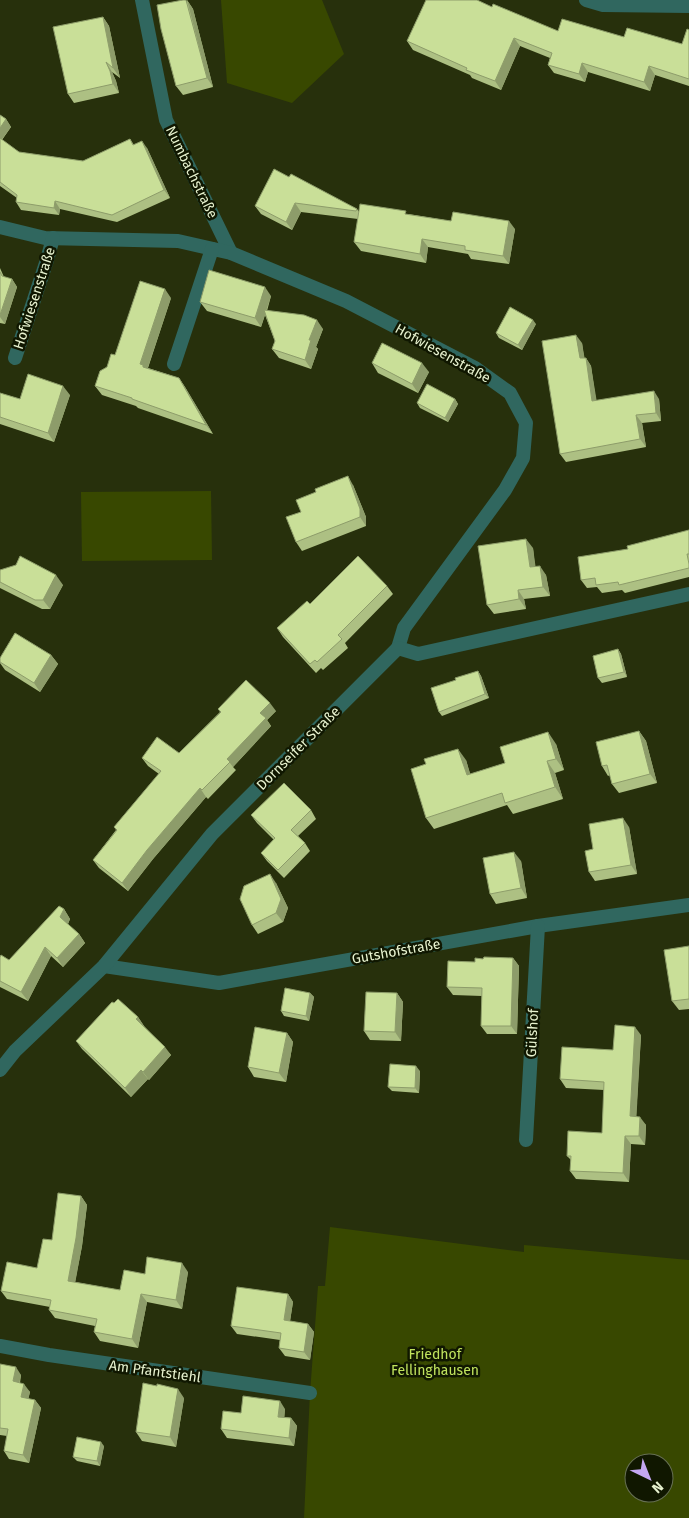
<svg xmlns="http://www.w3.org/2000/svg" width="689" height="1518" font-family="'Fira Sans',sans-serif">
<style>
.green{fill:#384800;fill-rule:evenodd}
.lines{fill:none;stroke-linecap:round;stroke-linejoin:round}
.minor{stroke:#30675f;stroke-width:14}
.wall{fill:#adc083}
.shaded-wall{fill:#8d9c6a}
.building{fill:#c9df98;stroke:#8d9c6a}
.labels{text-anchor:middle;stroke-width:5;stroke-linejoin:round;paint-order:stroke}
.street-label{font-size:14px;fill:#e7f2cf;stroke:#101700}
.park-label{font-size:14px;fill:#c0e35d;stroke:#101700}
</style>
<rect width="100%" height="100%" fill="#27300c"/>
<g class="green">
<path d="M 221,0 L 322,0 L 344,54 L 292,103 L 227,83 Z"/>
<path d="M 211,491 L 212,560 L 82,561 L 81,492 Z"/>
<path d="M 330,1227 L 524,1252 L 524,1245 L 689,1260 L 689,1518 L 304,1518 L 310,1393 L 318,1286 L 325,1286 ZM 634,1463 L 664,1463 L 664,1493 L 634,1493 Z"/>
</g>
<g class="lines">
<g class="minor">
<path d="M 142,0 L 166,120 L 231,253"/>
<path d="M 586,0 L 603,5 L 689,6"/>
<path d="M 0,227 L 45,238 L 178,241 L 231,253 L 346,301 L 475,368 L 510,393 L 526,423 L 523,458 L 505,490 L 404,628 L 398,648"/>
<path d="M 15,358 L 47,260 L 53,238"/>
<path d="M 174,364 L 212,249"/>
<path d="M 104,966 L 219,983 L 538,926 L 689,905"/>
<path d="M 0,1070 L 15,1051 L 104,966 L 212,834 L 398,648 L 418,654 L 689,594"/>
<path d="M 526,1140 L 538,926"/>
<path d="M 0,1346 L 49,1355 L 310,1393"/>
</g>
</g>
<g class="wall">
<path d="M 187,0 L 193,9 L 213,87 L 183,95 L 176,86 Z"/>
<path d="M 492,7 L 558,31 L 682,44 L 689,30 L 689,86 L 655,75 L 650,91 L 588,72 L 585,82 L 554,73 L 548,65 L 550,58 L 520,46 L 501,90 L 472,78 L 470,75 L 413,50 L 407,41 Z"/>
<path d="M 103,17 L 109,26 L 120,78 L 112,72 L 116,81 L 119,93 L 74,103 L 68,94 Z"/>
<path d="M 0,115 L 6,119 L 11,127 L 2,140 L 19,152 L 83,161 L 130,139 L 134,145 L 147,148 L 170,198 L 117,222 L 60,209 L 59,215 L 21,210 L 16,202 L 17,198 L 0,186 Z"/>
<path d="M 289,177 L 357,209 L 359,212 L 408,214 L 451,221 L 515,229 L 509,264 L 471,259 L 468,254 L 428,247 L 426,263 L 361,251 L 354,242 L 358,219 L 301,212 L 292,230 L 261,214 L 255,206 Z"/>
<path d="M 0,268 L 4,277 L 12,279 L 17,287 L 5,324 L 0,323 Z"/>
<path d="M 271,296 L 267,311 L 323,329 L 316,347 L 318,349 L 311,369 L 279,358 L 272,349 L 275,341 L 265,315 L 261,327 L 207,311 L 200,302 Z"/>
<path d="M 171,298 L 148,368 L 179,378 L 185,387 L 213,434 L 138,408 L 136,406 L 102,395 L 95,386 L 115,355 Z"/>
<path d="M 536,324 L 522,350 L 499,338 L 496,333 Z"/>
<path d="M 582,343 L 584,358 L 586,358 L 591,366 L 596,401 L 659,399 L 661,421 L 642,423 L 646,447 L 566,462 L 560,454 Z"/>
<path d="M 372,363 L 429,372 L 418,393 L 378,373 Z"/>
<path d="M 0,393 L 20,399 L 70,395 L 54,442 L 0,424 Z"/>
<path d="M 455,399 L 458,404 L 448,422 L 420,408 L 417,403 Z"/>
<path d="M 353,485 L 366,517 L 366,526 L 302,551 L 296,542 L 301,512 Z"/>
<path d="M 689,530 L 689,577 L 625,593 L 622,590 L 602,593 L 597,587 L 587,588 L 581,580 L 628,549 Z"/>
<path d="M 533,548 L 535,567 L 546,575 L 550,596 L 524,599 L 526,609 L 494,614 L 487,605 Z"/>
<path d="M 0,570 L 63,585 L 50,609 L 42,609 L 0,588 Z"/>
<path d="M 387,586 L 393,594 L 345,643 L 348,648 L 323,670 L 321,668 L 316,673 L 283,637 L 277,628 L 310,604 Z"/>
<path d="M 618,649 L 621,654 L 627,677 L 602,683 L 598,678 Z"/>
<path d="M 51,655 L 58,664 L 40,692 L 5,670 L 0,663 L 0,658 Z"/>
<path d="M 478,671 L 481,676 L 489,698 L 442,716 L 439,712 L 456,680 Z"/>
<path d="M 218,709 L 276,711 L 267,720 L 271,726 L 233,767 L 236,770 L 208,799 L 206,797 L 153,859 L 128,891 L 99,868 L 93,860 L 116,830 L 114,827 L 159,774 L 148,766 L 142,758 L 179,753 L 220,712 Z"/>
<path d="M 639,731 L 646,741 L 657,783 L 619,793 L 612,784 L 610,775 L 608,776 L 602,766 Z"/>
<path d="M 556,744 L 564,770 L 555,773 L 563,799 L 513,814 L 507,805 L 434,829 L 426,818 L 466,760 L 470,774 L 505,763 Z"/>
<path d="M 311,810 L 316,819 L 298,836 L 305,843 L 310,851 L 284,878 L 267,861 L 261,853 L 274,840 L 257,823 L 251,815 Z"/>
<path d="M 629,827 L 637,874 L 595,881 L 589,872 L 593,849 Z"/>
<path d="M 521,861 L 527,898 L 496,904 L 490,894 Z"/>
<path d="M 276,883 L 288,908 L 283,922 L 258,934 L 252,925 Z"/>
<path d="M 64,909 L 70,919 L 68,924 L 79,934 L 85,943 L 63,967 L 51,956 L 28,1001 L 0,987 L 0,957 L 9,960 Z"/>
<path d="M 689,946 L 689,1009 L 679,1010 L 672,1001 Z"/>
<path d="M 513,958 L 519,966 L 517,1034 L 487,1034 L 481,1026 L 482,996 L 453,995 L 447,987 L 475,962 Z"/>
<path d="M 310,993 L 314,997 L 309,1021 L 284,1016 L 281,1011 Z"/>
<path d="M 397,993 L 403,1002 L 401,1041 L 370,1040 L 364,1031 Z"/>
<path d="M 138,1017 L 144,1026 L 171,1055 L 149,1080 L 148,1079 L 131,1097 L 82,1049 L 76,1041 Z"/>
<path d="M 287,1033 L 293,1042 L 286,1082 L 254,1077 L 248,1067 Z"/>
<path d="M 641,1035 L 636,1116 L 646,1125 L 645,1145 L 631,1144 L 629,1182 L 576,1179 L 570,1171 L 571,1160 L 567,1156 L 602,1133 L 604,1090 L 566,1088 L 560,1079 Z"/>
<path d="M 420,1071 L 419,1093 L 392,1091 L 388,1087 Z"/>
<path d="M 81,1196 L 87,1205 L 82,1246 L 75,1282 L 120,1290 L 145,1274 L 188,1272 L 182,1309 L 147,1302 L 138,1348 L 100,1341 L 94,1332 L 95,1326 L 55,1318 L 49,1310 L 50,1307 L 7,1299 L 1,1291 L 37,1268 L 52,1240 Z"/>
<path d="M 288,1294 L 293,1302 L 290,1321 L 308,1324 L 314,1332 L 310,1360 L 285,1356 L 279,1348 L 280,1340 L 237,1334 L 231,1326 Z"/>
<path d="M 0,1364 L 21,1375 L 20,1383 L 30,1392 L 28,1399 L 35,1400 L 41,1408 L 29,1463 L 9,1459 L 4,1451 L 7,1436 L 0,1435 Z"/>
<path d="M 184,1398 L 176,1447 L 142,1441 L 136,1432 Z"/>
<path d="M 285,1409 L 284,1417 L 291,1418 L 297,1426 L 294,1446 L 227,1438 L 221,1429 L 241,1413 Z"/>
<path d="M 104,1446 L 100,1466 L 77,1461 L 73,1457 Z"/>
</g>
<g class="shaded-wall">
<path d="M 187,0 L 193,9 L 213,87 L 207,78 Z"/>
<path d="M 103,17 L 109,26 L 120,78 L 113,68 Z"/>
<path d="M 514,38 L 520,46 L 501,90 L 495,81 Z"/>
<path d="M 106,62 L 112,72 L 116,81 L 119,93 L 113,84 Z"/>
<path d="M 582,63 L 588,72 L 585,82 L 579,74 Z"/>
<path d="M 649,66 L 655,75 L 650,91 L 644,82 Z"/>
<path d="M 6,119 L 11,127 L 0,142 L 0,128 Z"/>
<path d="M 142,141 L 147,148 L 170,198 L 164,190 Z"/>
<path d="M 55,201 L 60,209 L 59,215 L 54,208 Z"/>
<path d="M 295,203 L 301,212 L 292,230 L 286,222 Z"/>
<path d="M 509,221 L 515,229 L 509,264 L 503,256 Z"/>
<path d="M 422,239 L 428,247 L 426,263 L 420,254 Z"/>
<path d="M 12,279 L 17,287 L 5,324 L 0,317 L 0,315 Z"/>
<path d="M 265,287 L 271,296 L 261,327 L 255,318 Z"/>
<path d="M 165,289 L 171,298 L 147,370 L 150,374 L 140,364 Z"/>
<path d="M 317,320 L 323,329 L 316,347 L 318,349 L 311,369 L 305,360 L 309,340 Z"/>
<path d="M 533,320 L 536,324 L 522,350 L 518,345 Z"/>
<path d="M 576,335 L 582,343 L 586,366 L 580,358 Z"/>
<path d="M 586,358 L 591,366 L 598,409 L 592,401 Z"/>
<path d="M 422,363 L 429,372 L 418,393 L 412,384 Z"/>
<path d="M 179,378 L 185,387 L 213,434 L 206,425 Z"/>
<path d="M 63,386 L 70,395 L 54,442 L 48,433 Z"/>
<path d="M 654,391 L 659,399 L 661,421 L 656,413 Z"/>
<path d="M 455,399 L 458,404 L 448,422 L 445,418 Z"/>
<path d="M 636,415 L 642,423 L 646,447 L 640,439 Z"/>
<path d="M 348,476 L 353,485 L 366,517 L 366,526 L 360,517 Z"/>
<path d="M 526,539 L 533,548 L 537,577 L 530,567 Z"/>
<path d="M 540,566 L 546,575 L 550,596 L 543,587 Z"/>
<path d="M 56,575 L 63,585 L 50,609 L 43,600 Z"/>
<path d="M 518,590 L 524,599 L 526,609 L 519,599 Z"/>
<path d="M 618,649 L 621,654 L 627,677 L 624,672 Z"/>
<path d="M 51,655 L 58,664 L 40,692 L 34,683 Z"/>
<path d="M 478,671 L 481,676 L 489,698 L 485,694 Z"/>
<path d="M 270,703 L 276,711 L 267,720 L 271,726 L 233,767 L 227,759 L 260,713 Z"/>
<path d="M 639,731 L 646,741 L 657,783 L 650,774 Z"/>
<path d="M 548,732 L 556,744 L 564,770 L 556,759 Z"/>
<path d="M 458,749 L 466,760 L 474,786 L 467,775 Z"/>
<path d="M 547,761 L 555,773 L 563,799 L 555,787 Z"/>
<path d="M 200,788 L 206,797 L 153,859 L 128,891 L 122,883 L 147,850 Z"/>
<path d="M 623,818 L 629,827 L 637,874 L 631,865 Z"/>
<path d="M 514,852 L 521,861 L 527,898 L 521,888 Z"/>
<path d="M 270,874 L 276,883 L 288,908 L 283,922 L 276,913 Z"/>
<path d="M 64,909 L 70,919 L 67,926 L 60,917 Z"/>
<path d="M 79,934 L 85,943 L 63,967 L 57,958 Z"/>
<path d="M 45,947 L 51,956 L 28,1001 L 21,992 Z"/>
<path d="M 513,958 L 519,966 L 517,1034 L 511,1026 Z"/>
<path d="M 310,993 L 314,997 L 309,1021 L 306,1016 Z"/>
<path d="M 397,993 L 403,1002 L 401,1041 L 395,1032 Z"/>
<path d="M 138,1017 L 144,1026 L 142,1028 L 136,1019 Z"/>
<path d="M 635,1027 L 641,1035 L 636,1125 L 630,1116 Z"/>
<path d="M 287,1033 L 293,1042 L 286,1082 L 279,1073 Z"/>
<path d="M 165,1047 L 171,1055 L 149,1080 L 143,1072 Z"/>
<path d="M 416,1066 L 420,1071 L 419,1093 L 415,1088 Z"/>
<path d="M 141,1070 L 148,1079 L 131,1097 L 125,1088 Z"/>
<path d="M 640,1117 L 646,1125 L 645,1145 L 639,1136 Z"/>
<path d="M 625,1136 L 631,1144 L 629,1182 L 623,1173 Z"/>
<path d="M 81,1196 L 87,1205 L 82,1246 L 74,1289 L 68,1281 Z"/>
<path d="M 182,1263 L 188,1272 L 182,1309 L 176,1300 Z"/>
<path d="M 141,1294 L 147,1302 L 138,1348 L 132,1339 Z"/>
<path d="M 288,1294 L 293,1302 L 289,1328 L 284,1320 Z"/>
<path d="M 308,1324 L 314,1332 L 310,1360 L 304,1352 Z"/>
<path d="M 16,1367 L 21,1375 L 18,1389 L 13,1381 Z"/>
<path d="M 24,1384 L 30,1392 L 27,1405 L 21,1397 Z"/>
<path d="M 178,1389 L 184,1398 L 176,1447 L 170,1437 Z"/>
<path d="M 35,1400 L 41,1408 L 29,1463 L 23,1455 Z"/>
<path d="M 280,1401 L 285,1409 L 284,1425 L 278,1417 Z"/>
<path d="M 291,1418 L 297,1426 L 294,1446 L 289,1438 Z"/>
<path d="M 101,1442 L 104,1446 L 100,1466 L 97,1461 Z"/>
</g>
<g class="building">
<path d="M 183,0 L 186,0 L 207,78 L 176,86 L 161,29 L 157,5 Z"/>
<path d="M 426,0 L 477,0 L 492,7 L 493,4 L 558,31 L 562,19 L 624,37 L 627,28 L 682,44 L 687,29 L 689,30 L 689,79 L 649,66 L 644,82 L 582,63 L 579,74 L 548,65 L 552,53 L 514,38 L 495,81 L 466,70 L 467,68 L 407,41 Z"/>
<path d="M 103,17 L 113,68 L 106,62 L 110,71 L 113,84 L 68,94 L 53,27 Z"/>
<path d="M 0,115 L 6,119 L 0,128 Z"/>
<path d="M 0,138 L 19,152 L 83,161 L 130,139 L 133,145 L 142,141 L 164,190 L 112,215 L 55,201 L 54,208 L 16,202 L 17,195 L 0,182 Z"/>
<path d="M 274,169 L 289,177 L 291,174 L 357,209 L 356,211 L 295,203 L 286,222 L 255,206 Z"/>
<path d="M 360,204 L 406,211 L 405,214 L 451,221 L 453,212 L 509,221 L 503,256 L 465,250 L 465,246 L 422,239 L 420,254 L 354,242 Z"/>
<path d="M 209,270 L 265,287 L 255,318 L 200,302 Z"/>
<path d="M 0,272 L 2,276 L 12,279 L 0,315 Z"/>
<path d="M 140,281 L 165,289 L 140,364 L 143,365 L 143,367 L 179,378 L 206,425 L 132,399 L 132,398 L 95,386 L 100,371 L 107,367 L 111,354 L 115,355 Z"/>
<path d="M 510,307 L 533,320 L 518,345 L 496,333 Z"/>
<path d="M 264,310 L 304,315 L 317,320 L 309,340 L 311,340 L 305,360 L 272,349 L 275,341 Z"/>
<path d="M 576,335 L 580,358 L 586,358 L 592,401 L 654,391 L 656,413 L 636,415 L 640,439 L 560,454 L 542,341 Z"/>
<path d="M 382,343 L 422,363 L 412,384 L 372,363 Z"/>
<path d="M 28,374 L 63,386 L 48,433 L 0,417 L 0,393 L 20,399 Z"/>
<path d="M 427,384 L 455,399 L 445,418 L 417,403 Z"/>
<path d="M 348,476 L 360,509 L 360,517 L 296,542 L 286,517 L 301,512 L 296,500 L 316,492 L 315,489 Z"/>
<path d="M 689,530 L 689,554 L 687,554 L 689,564 L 689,568 L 619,585 L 618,582 L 596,585 L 595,578 L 581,580 L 578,557 L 628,549 L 627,546 Z"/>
<path d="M 526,539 L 530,567 L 540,566 L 543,587 L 518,590 L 519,599 L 487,605 L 478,546 Z"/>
<path d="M 20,556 L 56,575 L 43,600 L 35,600 L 0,582 L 0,570 L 16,565 Z"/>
<path d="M 358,556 L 387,586 L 338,635 L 342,639 L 317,662 L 315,660 L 310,664 L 277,628 L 307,601 L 310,604 Z"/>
<path d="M 15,633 L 51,655 L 34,683 L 0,662 L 0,658 Z"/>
<path d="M 618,649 L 624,672 L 598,678 L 593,656 Z"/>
<path d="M 478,671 L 485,694 L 439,712 L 431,688 L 456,680 L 455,678 Z"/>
<path d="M 246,680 L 270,703 L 260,713 L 266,718 L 227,759 L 230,762 L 202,790 L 200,788 L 147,850 L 122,883 L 93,860 L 117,830 L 114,827 L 161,771 L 142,758 L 157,737 L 179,753 L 221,712 L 218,709 Z"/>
<path d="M 639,731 L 650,774 L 612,784 L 607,765 L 602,766 L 596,742 Z"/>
<path d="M 548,732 L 556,759 L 547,761 L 555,787 L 505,803 L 502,793 L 426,818 L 411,769 L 426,764 L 424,759 L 458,749 L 467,775 L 505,763 L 500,747 Z"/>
<path d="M 284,783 L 311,810 L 291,830 L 305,843 L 278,870 L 261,853 L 275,838 L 251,815 Z"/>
<path d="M 623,818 L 631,865 L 589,872 L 585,851 L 593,849 L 589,824 Z"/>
<path d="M 514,852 L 521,888 L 490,894 L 483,858 Z"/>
<path d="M 270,874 L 281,899 L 276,913 L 252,925 L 240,899 L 244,886 Z"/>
<path d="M 59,906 L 64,909 L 60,917 L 79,934 L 57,958 L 45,947 L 21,992 L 0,981 L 0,957 L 1,955 L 9,960 Z"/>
<path d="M 689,946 L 689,999 L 672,1001 L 664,950 Z"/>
<path d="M 484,957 L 513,958 L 511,1026 L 481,1026 L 482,988 L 447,987 L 448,961 L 475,962 L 475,958 L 483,959 Z"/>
<path d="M 285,988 L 310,993 L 306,1016 L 281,1011 Z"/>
<path d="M 366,992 L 397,993 L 395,1032 L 364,1031 Z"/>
<path d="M 118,999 L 138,1017 L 136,1019 L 165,1047 L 143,1072 L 141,1070 L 125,1088 L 76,1041 L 112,1002 L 114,1003 Z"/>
<path d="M 615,1025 L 635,1027 L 630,1116 L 640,1117 L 639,1136 L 625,1136 L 623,1173 L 570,1171 L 571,1156 L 567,1156 L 568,1131 L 602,1133 L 604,1082 L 560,1079 L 562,1047 L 613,1050 Z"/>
<path d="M 255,1027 L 287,1033 L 279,1073 L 248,1067 Z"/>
<path d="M 390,1064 L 416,1066 L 415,1088 L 388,1087 Z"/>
<path d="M 58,1193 L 81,1196 L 76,1238 L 68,1281 L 120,1290 L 124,1270 L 145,1274 L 147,1257 L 182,1263 L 176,1300 L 141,1294 L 132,1339 L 94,1332 L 97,1319 L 49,1310 L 51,1300 L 1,1291 L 7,1262 L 37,1268 L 43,1239 L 52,1240 Z"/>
<path d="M 237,1287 L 288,1294 L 284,1320 L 308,1324 L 304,1352 L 279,1348 L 281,1333 L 231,1326 Z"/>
<path d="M 0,1364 L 16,1367 L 13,1381 L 24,1384 L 21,1397 L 35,1400 L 23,1455 L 4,1451 L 8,1429 L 0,1428 Z"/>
<path d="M 143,1383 L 157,1386 L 157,1384 L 178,1389 L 170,1437 L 136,1432 Z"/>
<path d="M 243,1396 L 280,1401 L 278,1417 L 291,1418 L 289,1438 L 221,1429 L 223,1411 L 241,1413 Z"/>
<path d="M 77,1437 L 101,1442 L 97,1461 L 73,1457 Z"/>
</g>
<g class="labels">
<g class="street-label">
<text transform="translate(192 172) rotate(64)" y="5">Numbachstraße</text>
<text transform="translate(34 298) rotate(-72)" y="5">Hofwiesenstraße</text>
<text transform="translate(443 353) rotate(29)" y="5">Hofwiesenstraße</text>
<text transform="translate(298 748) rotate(-45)" y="5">Dornseifer Straße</text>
<text transform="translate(396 951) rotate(-10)" y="5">Gutshofstraße</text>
<text transform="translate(532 1033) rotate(-87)" y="5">Gülshof</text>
<text transform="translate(155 1371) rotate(8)" y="5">Am Pfantstiehl</text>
</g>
<g class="park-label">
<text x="435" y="1359">Friedhof<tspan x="435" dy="16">Fellinghausen</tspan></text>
</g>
</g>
<g transform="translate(649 1478) rotate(137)"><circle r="24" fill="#101700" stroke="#666f53"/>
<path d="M0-4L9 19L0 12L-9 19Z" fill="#c4a7f1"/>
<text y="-8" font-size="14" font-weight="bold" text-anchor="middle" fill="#e7f2cf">N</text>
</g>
</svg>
